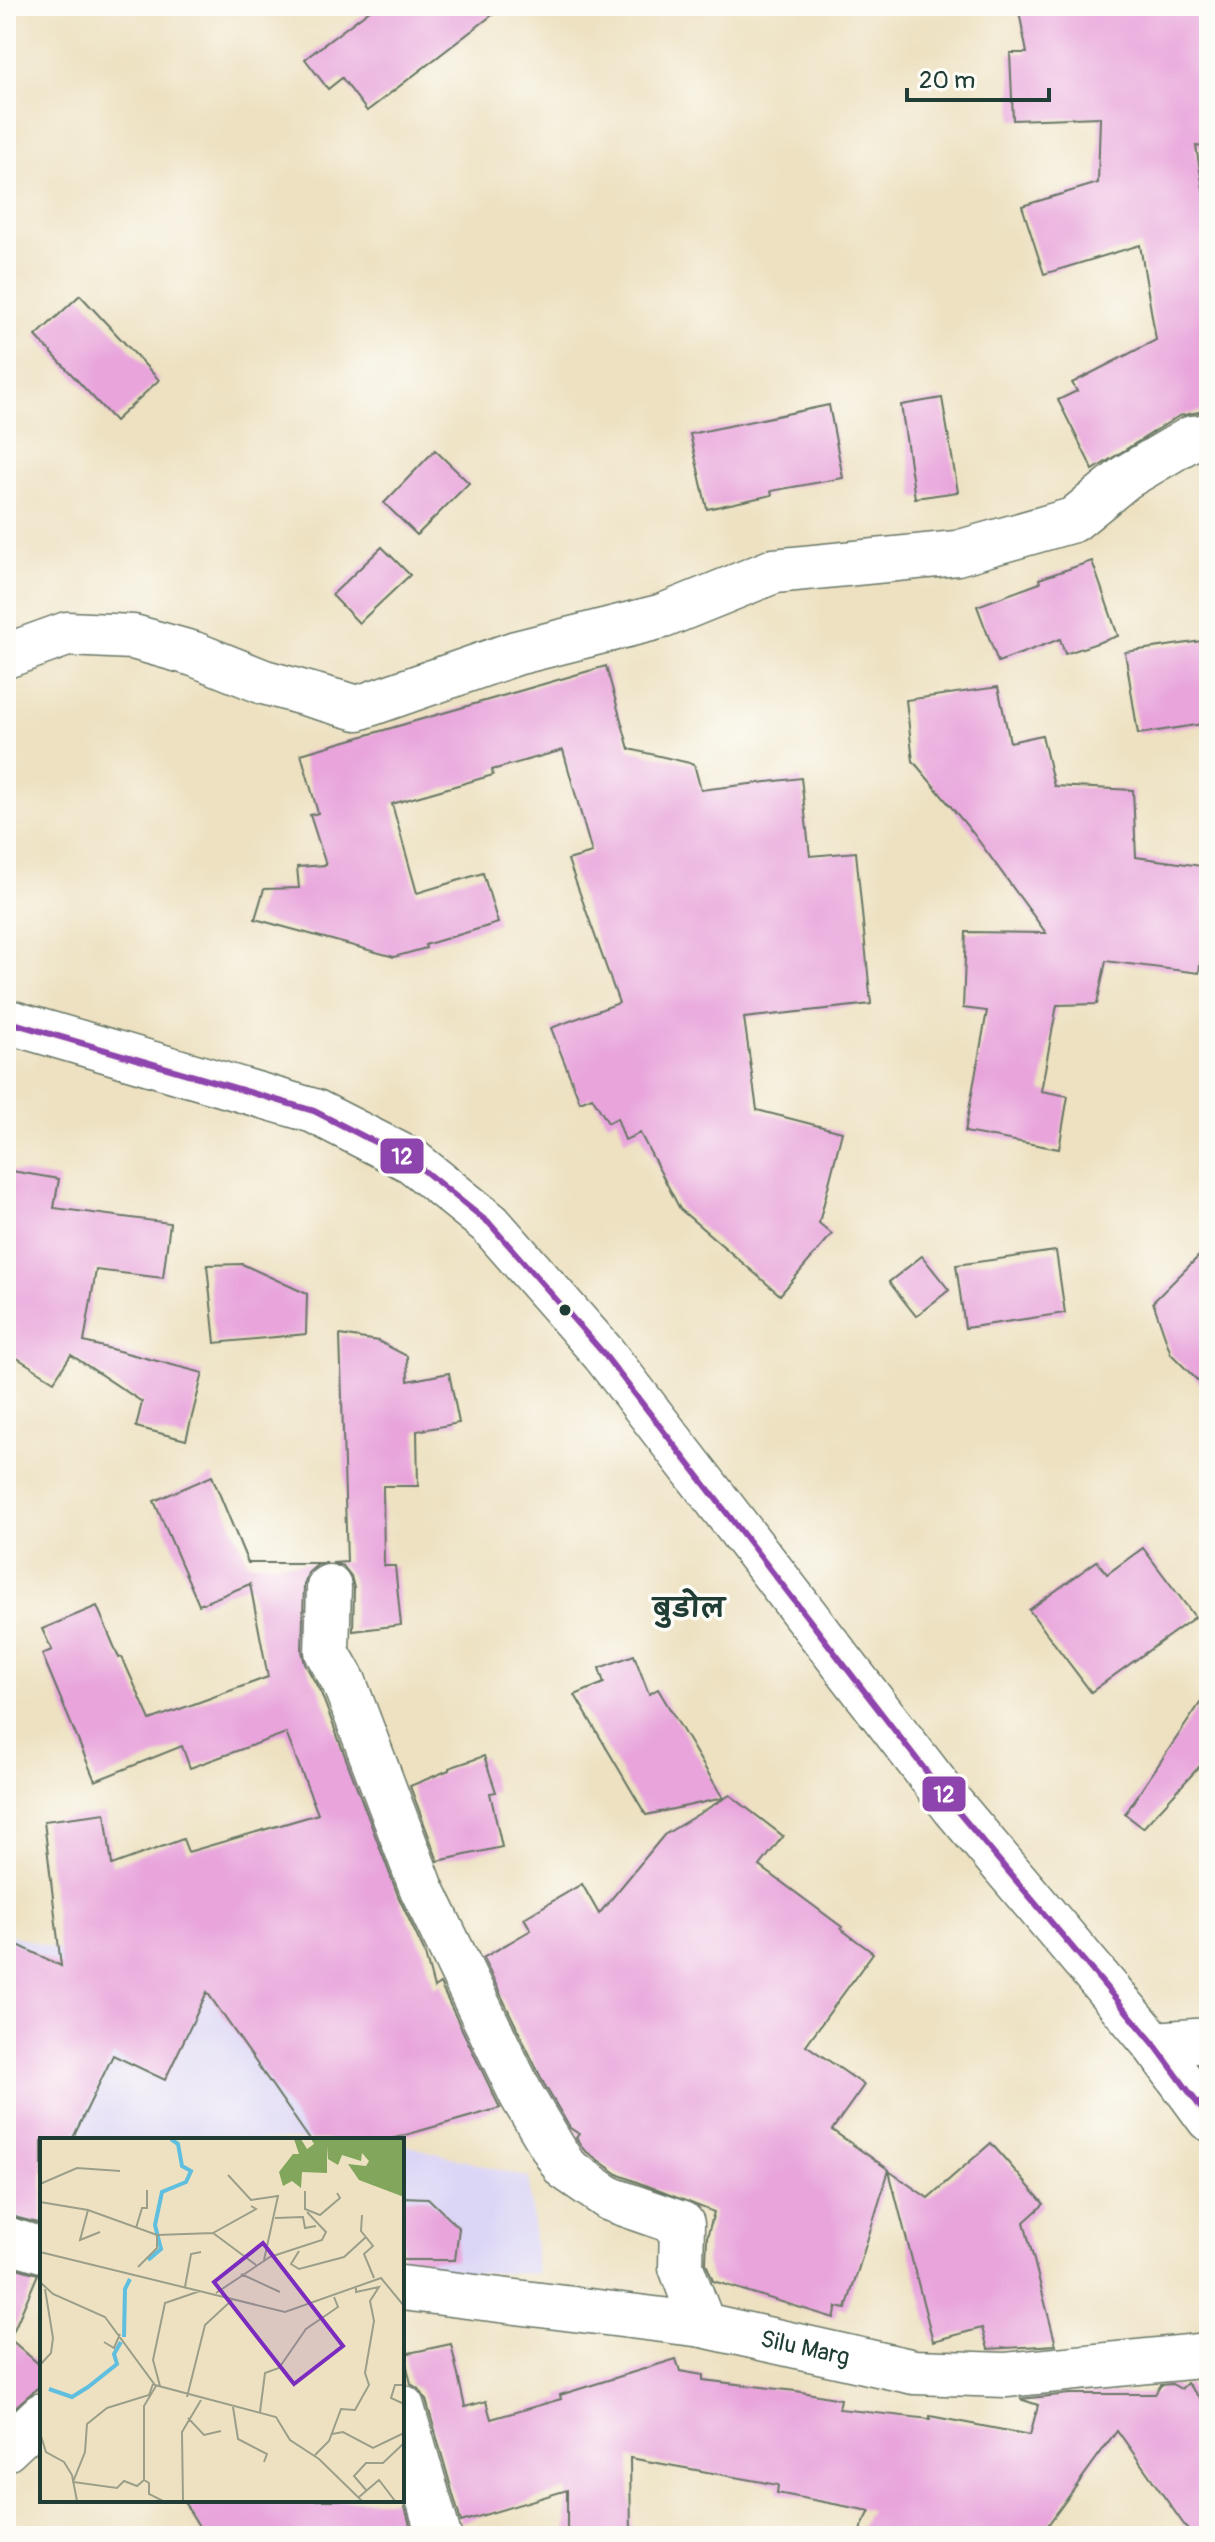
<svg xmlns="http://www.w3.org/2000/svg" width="1215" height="2542" font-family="Pangolin,'Playpen Sans Deva',sans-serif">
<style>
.built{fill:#dcd6f6}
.building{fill:#e8a4db}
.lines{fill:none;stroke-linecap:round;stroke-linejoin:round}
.minor-casing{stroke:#677665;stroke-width:47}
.highway-casing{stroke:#677665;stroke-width:47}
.minor{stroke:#fff;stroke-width:44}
.highway{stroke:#fff;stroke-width:44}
.bus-1-casing{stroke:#fdfcf7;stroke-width:12}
.bus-1{stroke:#8e44ad;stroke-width:6}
.bus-dot{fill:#1f3d34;stroke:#fdfcf7;stroke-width:3}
.labels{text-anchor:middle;stroke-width:7;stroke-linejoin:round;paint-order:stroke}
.street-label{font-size:24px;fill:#1f3d34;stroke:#fdfcf7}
.neighbourhood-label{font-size:26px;font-weight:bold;fill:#1f3d34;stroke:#fdfcf7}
.inset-river{fill:none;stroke:#60bede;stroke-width:4}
.inset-road{fill:none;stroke:#9b9f89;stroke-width:2}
.view{fill:#7b2cbf;fill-opacity:0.15;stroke:#7b2cbf;stroke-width:4}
.inset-edge{fill:none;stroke:#1f3d34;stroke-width:4}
.line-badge{stroke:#fdfcf7;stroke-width:3}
.badge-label{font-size:22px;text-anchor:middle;font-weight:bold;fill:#fff}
</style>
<rect width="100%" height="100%" fill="#fdfcf7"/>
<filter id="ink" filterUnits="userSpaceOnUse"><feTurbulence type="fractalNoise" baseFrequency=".0125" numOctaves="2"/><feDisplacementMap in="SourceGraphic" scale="16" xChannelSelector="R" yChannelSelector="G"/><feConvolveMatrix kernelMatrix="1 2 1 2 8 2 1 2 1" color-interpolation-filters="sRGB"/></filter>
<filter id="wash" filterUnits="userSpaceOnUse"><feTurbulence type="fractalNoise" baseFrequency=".006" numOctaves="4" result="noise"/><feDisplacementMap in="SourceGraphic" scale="32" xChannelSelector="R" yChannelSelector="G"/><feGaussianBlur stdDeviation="1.8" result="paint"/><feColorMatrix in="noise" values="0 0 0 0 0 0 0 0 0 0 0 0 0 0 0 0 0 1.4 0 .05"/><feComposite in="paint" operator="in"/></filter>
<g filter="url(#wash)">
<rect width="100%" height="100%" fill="#ede1c1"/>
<g class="built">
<path d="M 6,1933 L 113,1967 L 252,1952 L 387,2140 L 42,2140 L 42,2229 L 31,2227 L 6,2213 Z"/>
<path d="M 402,2144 L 529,2178 L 537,2274 L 402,2270 Z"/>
</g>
<g id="blocks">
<g class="building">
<path d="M 375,6 L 504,6 L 367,111 L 342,78 L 328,89 L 305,59 Z"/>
<path d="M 1018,6 L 1209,6 L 1209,147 L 1196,146 L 1209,224 L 1209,410 L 1179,416 L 1093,470 L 1058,400 L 1077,391 L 1072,383 L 1156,340 L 1140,245 L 1044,274 L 1022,206 L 1098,183 L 1100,117 L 1013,120 L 1010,53 L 1027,53 Z"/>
<path d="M 80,295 L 159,380 L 115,421 L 36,336 Z"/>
<path d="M 942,398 L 958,492 L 915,498 L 901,405 Z"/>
<path d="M 829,405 L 843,478 L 771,491 L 772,495 L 707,509 L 690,434 Z"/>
<path d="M 435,450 L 469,483 L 417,535 L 384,503 Z"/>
<path d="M 382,547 L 410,575 L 359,623 L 332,595 Z"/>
<path d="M 1092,561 L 1118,636 L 1065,654 L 1060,639 L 998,662 L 977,606 L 1040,583 L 1039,579 Z"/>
<path d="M 1209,640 L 1209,723 L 1138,734 L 1125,652 Z"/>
<path d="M 606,666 L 629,749 L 694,764 L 701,790 L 801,778 L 810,856 L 856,852 L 871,1004 L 744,1018 L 757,1110 L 842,1132 L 819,1223 L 832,1234 L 780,1295 L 680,1209 L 640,1133 L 625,1140 L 617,1118 L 608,1123 L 592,1097 L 580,1102 L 551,1028 L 619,1003 L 568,860 L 592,853 L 563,750 L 492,770 L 493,775 L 392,804 L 417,893 L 483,873 L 498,923 L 425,945 L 426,948 L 394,957 L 255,919 L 264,889 L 299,888 L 297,867 L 326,865 L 310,815 L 318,813 L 301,754 Z"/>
<path d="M 998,687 L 1010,742 L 1042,735 L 1054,786 L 1133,790 L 1136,857 L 1209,867 L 1209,895 L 1199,973 L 1106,961 L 1097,1004 L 1057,1005 L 1041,1091 L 1068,1096 L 1059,1149 L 965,1132 L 987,1011 L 963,1008 L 966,932 L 1046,933 L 973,833 L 913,761 L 906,700 Z"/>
<path d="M 6,1170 L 59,1179 L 54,1208 L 170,1223 L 163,1278 L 96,1270 L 84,1342 L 203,1373 L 186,1440 L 136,1427 L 142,1402 L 71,1355 L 54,1381 L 6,1351 Z"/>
<path d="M 1209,1246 L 1209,1392 L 1171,1354 L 1153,1302 Z"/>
<path d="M 1056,1251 L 1065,1313 L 965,1328 L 956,1265 Z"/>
<path d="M 922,1256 L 949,1290 L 916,1316 L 889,1282 Z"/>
<path d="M 242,1264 L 307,1294 L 306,1334 L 215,1343 L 207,1265 Z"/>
<path d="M 340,1335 L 378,1341 L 407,1356 L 408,1381 L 449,1373 L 459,1423 L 417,1431 L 418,1486 L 383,1486 L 384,1566 L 395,1566 L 401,1625 L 353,1631 L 354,1588 L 351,1576 L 343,1566 L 332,1563 L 347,1562 Z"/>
<path d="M 212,1476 L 248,1563 L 327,1563 L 317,1565 L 308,1573 L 304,1585 L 302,1651 L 305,1664 L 321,1693 L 399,1898 L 424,1951 L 434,1988 L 440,1984 L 500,2108 L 388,2140 L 310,2140 L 207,1992 L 165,2080 L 113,2055 L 72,2140 L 42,2140 L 42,2224 L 6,2215 L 6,1939 L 61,1966 L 44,1821 L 105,1813 L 112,1865 L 183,1839 L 188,1852 L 318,1814 L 286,1733 L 190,1768 L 182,1746 L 95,1781 L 42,1654 L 52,1650 L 42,1629 L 97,1606 L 119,1658 L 122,1657 L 150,1720 L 268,1677 L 250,1584 L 199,1605 L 154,1501 Z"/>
<path d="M 1143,1548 L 1195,1617 L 1091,1692 L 1029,1610 L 1097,1561 L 1107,1574 Z"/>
<path d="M 634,1655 L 649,1694 L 658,1689 L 723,1798 L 646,1815 L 575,1695 L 604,1683 L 599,1668 Z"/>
<path d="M 1209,1690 L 1209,1756 L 1143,1828 L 1125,1814 Z"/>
<path d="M 484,1756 L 496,1792 L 490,1793 L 502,1847 L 438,1861 L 410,1786 L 449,1770 L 449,1768 Z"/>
<path d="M 730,1795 L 783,1836 L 760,1866 L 842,1927 L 841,1929 L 873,1953 L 806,2045 L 864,2085 L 832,2130 L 889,2170 L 846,2309 L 837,2307 L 834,2318 L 713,2281 L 706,2263 L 707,2237 L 714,2212 L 619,2175 L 584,2150 L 576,2138 L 579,2134 L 570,2128 L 544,2084 L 483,1958 L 531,1930 L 524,1918 L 582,1884 L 599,1914 L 664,1835 Z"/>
<path d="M 991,2143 L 1044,2204 L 1024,2222 L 1056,2345 L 988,2349 L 982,2328 L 933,2341 L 889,2171 L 928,2198 Z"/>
<path d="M 402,2197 L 428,2198 L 459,2228 L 455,2260 L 402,2260 Z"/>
<path d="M 6,2265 L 38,2274 L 10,2339 L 42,2367 L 42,2384 L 6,2415 Z"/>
<path d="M 451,2344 L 465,2407 L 486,2401 L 491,2419 L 561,2399 L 560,2395 L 676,2359 L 680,2371 L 703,2375 L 703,2380 L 796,2391 L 841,2399 L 839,2409 L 930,2419 L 930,2416 L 1030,2435 L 1038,2405 L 1020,2399 L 1070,2394 L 1155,2394 L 1161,2385 L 1172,2384 L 1181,2389 L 1187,2383 L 1209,2409 L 1209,2536 L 1192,2536 L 1117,2430 L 1040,2536 L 857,2536 L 870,2511 L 777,2493 L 778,2485 L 630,2458 L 631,2536 L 567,2536 L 567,2490 L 461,2522 L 426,2400 L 420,2390 L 411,2384 L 404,2354 Z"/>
<path d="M 183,2500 L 403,2500 L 413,2536 L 205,2536 Z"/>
</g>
</g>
</g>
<g filter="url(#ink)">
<use href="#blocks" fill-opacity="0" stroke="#677665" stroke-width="2"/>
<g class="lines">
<defs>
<g id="minor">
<path d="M 6,656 L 67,634 L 133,637 L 194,654 L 264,682 L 358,708 L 516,653 L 663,616 L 774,571 L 957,553 L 1073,520 L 1126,477 L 1192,438 L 1209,436"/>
<path d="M 329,1587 L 327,1652 L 344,1682 L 422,1889 L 522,2096 L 565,2168 L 610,2199 L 682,2224 L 681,2267 L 703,2325"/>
<path d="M 1154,2044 L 1209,2040"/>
<path d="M 6,2239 L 42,2250"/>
<path id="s1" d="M 402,2288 L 703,2325 L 914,2372 L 1006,2375 L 1209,2355"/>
<path d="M 402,2407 L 439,2536"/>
<path d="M 6,2449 L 42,2415"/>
</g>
<path id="highway" d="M 6,1021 L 314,1111 L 412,1161 L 490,1224 L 604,1354 L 953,1806 L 1154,2044 L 1209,2119"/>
</defs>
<use href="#minor" class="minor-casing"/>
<use href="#highway" class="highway-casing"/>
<use href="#minor" class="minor"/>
<use href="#highway" class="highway"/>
<defs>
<path id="bus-1" d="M 6,1021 L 314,1111 L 412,1161 L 490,1224 L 604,1354 L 953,1806 L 1154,2044 L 1209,2119"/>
</defs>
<use href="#bus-1" class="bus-1-casing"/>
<use href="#bus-1" class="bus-1"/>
</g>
</g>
<circle class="bus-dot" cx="565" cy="1310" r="7"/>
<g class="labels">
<g class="street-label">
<text dy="8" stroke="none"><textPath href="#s1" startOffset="408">Silu Marg</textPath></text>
</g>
<g class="neighbourhood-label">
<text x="689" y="1617">बुडोल</text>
</g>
</g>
<g transform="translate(40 2138)">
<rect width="364" height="364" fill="#ede1c1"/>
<path d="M 254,1 L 261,1 L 267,11 L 274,6 L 271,1 L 364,1 L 364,59 L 319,42 L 308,26 L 326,28 L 329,23 L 322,15 L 321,23 L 302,17 L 298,27 L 288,21 L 287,8 L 287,35 L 262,34 L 261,50 L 252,43 L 243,48 L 239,34 L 253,16 L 259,16 Z" fill="#81a65c"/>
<path class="inset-river" d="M 108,122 L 121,111 L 115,87 L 122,54 L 146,44 L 151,33 L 142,28 L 138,6 L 131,1M 84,199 L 85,151 L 90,141M 9,251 L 32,259 L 48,249 L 77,226 L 74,216 L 81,204"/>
<path class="inset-road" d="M 188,37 L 211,62 L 238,58 L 224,122M 0,46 L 37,30 L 80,33M 265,53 L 265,71 L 280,77 L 300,60 L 297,55M 0,64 L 48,72 L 117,97 L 173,95 L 216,127M 48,72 L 40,102 L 60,94M 322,77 L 321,93 L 333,108 L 324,116 L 334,140M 235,80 L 263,79 L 265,90 L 276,88M 96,90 L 102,70 L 107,70 L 107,52M 173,95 L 216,71 L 211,68M 259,113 L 251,126 L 259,131 L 304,119 L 326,99M 0,114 L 245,174 L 341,140 L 364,168M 98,129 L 117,110 L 117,97M 201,136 L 240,154M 0,144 L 13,156 L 65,179 L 115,247 L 236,279 L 250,302 L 279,321 L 322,363M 145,149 L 151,116 L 161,114M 176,155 L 230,119 L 282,102 L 286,94 L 267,74M 64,204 L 74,210 L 80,196M 0,227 L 11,215 L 13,200 L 5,151M 364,247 L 355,247 L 351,260 L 364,266M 116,248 L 104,268 L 104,342 L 109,345 L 109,356 L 123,363M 120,248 L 113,222 L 125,165 L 160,153M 147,259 L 165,187 L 192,162M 193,269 L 198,301 L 227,316 L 224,324M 220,274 L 225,235 L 239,230 L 266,191 L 298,169 L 294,159M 148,280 L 164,297 L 181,293M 0,295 L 6,314 L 24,324 L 32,337 L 37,363M 292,296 L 303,294 L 333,310 L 364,295M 275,317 L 289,303 L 301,271 L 315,272 L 329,247 L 325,235 L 334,183 L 330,163 L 339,149 L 316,154 L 316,150M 104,342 L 97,348 L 84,343 L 77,350 L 33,344 L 45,314 L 47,286 L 67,270 L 109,257 L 113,246M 326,352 L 314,338 L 326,325 L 343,325 L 364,305M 319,359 L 339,342 L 355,363M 143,363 L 142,294 L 161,262"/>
<path class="view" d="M 223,105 L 303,208 L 254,246 L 174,144 Z"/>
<rect width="364" height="364" class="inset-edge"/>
</g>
<g class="line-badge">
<rect x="379" y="1137" width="46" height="38" rx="8" fill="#8e44ad"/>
<rect x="921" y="1775" width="46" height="38" rx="8" fill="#8e44ad"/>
</g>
<g class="badge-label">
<text x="402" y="1164">12</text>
<text x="944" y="1802">12</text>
</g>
<rect width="1215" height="2542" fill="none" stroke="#fdfcf7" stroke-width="32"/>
<path d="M907 88v12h142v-12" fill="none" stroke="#1f3d34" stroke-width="4"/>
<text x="919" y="88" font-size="24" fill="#1f3d34" stroke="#fdfcf7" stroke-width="6" paint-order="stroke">20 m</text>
</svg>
